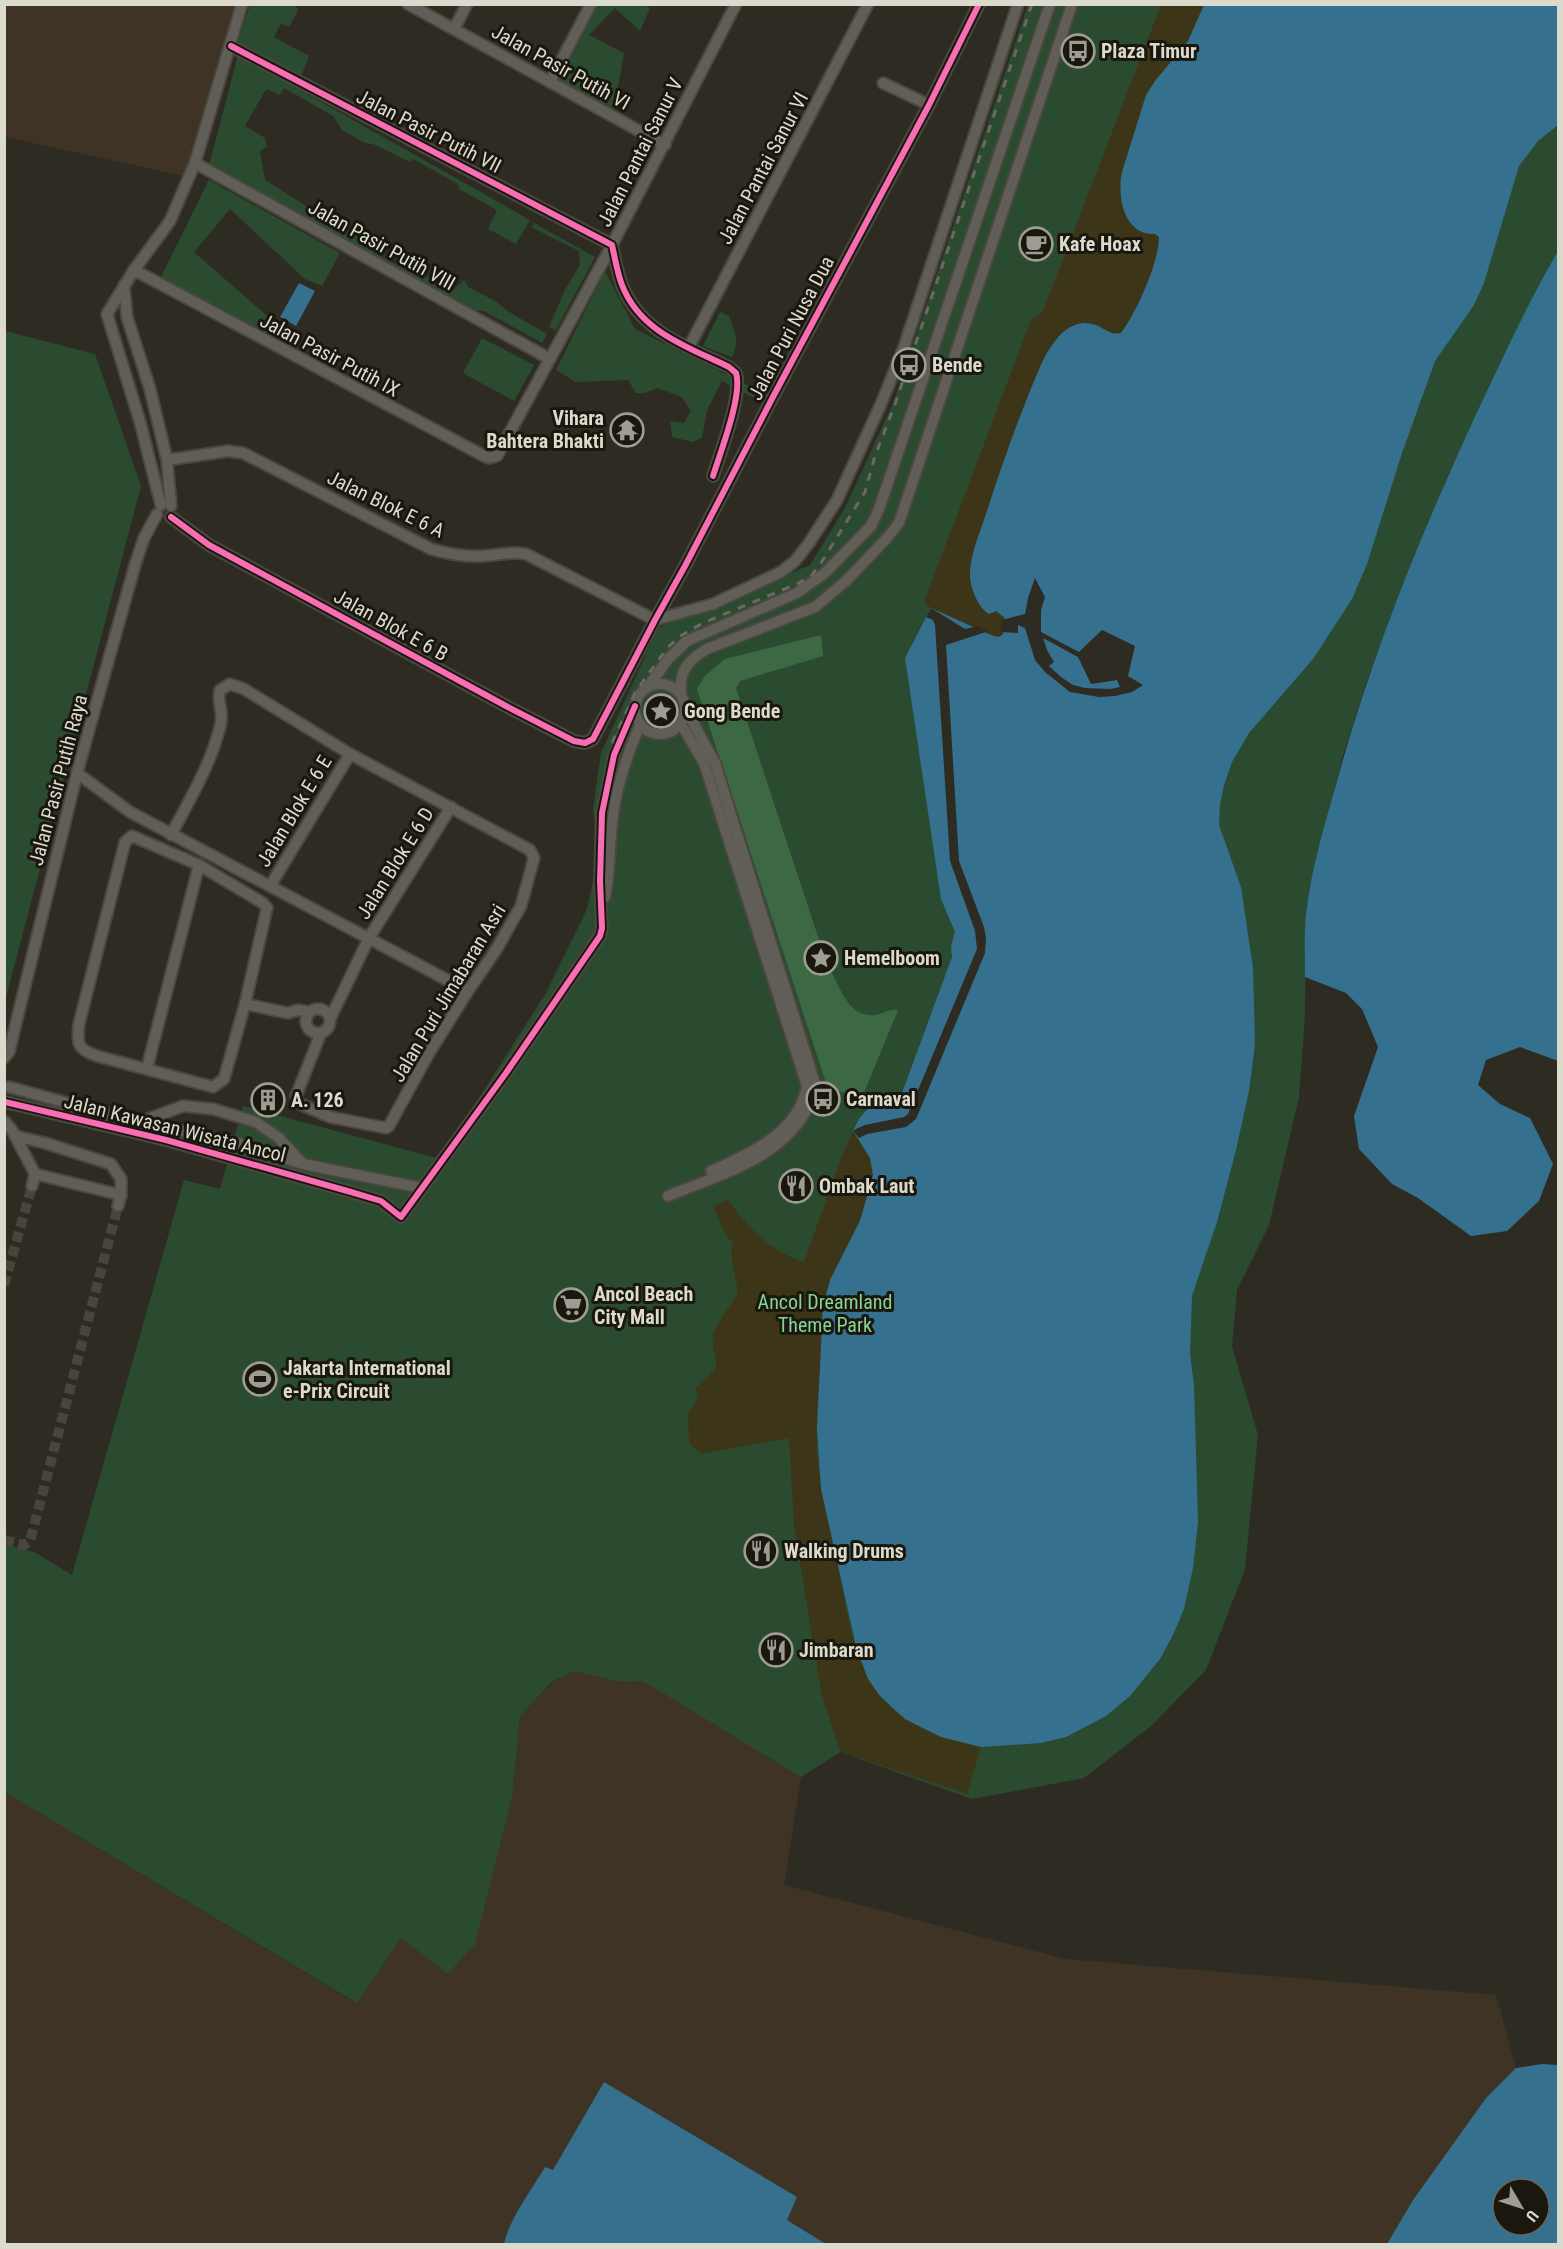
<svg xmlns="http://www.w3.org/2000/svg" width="1563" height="2249" font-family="'Roboto Condensed',sans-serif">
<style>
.commercial{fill:#3e3325}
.green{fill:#2b4b30}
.forest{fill:#3c6944}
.sand{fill:#3d3518}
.water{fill:#35708e;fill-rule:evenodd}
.pier{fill:#2e2c22;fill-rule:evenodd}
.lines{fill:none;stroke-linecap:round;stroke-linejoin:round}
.minor-tunnel{stroke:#48463c;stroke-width:10;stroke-dasharray:10 5;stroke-linecap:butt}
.minor-casing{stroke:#49473e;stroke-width:14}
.minor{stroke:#615e57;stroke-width:10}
.rail{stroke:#6b6962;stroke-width:3;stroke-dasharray:8 8;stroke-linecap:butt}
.cycleway-casing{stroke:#1a170f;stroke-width:10}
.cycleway{stroke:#f96db3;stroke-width:6}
.labels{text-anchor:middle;stroke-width:6;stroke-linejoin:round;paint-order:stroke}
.poi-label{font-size:20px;font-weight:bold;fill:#dcd9cd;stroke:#1a170f;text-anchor:start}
.street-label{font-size:20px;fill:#dcd9cd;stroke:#1a170f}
.park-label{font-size:20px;fill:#87d396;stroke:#1a170f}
</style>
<rect width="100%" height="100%" fill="#2e2c22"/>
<g class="commercial">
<path d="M 5,5 L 242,5 L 189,177 L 5,137 Z"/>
<path d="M 587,1645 L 840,1752 L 801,1777 L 784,1885 L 1065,1959 L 1496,1995 L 1516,2068 L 1486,2098 L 1413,2200 L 1387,2244 L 826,2244 L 787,2220 L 797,2197 L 553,2171 L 545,2167 L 519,2212 L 506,2236 L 504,2244 L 5,2244 L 5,1792 L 356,2003 L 401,1937 L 475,1944 L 512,1798 L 520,1716 L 554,1681 L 575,1671 Z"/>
</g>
<g class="green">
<path d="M 250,5 L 295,5 L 298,10 L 289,27 L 281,23 L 274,37 L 309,56 L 300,79 L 237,45 Z"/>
<path d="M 598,5 L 643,5 L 650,8 L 640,31 L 615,8 L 589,35 L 624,53 L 614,111 L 558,79 Z"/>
<path d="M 1028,5 L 1558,5 L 1558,251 L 1517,329 L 1446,480 L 1393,610 L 1368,678 L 1343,756 L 1309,891 L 1306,916 L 1305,1015 L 1299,1097 L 1269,1225 L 1237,1290 L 1232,1347 L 1258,1435 L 1245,1569 L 1206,1670 L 1151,1726 L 1084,1778 L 972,1799 L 840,1752 L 801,1777 L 643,1681 L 622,1682 L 575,1671 L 553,1681 L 520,1716 L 512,1798 L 475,1944 L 448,1974 L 401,1938 L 357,2003 L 5,1792 L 5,1544 L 36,1553 L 72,1575 L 184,1180 L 220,1189 L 243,1106 L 440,1159 L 546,993 L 587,909 L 599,853 L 593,809 L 601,753 L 658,628 L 810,565 L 845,508 L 894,401 Z"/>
<path d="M 238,55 L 530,220 L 516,244 L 488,229 L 497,210 L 459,189 L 458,184 L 413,159 L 410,162 L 373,144 L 365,143 L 342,130 L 333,116 L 284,88 L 280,95 L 266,89 L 245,126 L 265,138 L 267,147 L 260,151 L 265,180 L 314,211 L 323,212 L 324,223 L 365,236 L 377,242 L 377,254 L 407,270 L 439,281 L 452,291 L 464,280 L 468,287 L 495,301 L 509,312 L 547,334 L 542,343 L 484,311 L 473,310 L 209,166 Z"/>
<path d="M 209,180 L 340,253 L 322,286 L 305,279 L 230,209 L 194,252 L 266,315 L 295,337 L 289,350 L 156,287 Z"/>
<path d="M 534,223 L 595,257 L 556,330 L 549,327 L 565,290 L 580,265 L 579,251 L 531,227 Z"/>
<path d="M 605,271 L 635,329 L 763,393 L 758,400 L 722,381 L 707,410 L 702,438 L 693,442 L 672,437 L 670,421 L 684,423 L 691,411 L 682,397 L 657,388 L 645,393 L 636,393 L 628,380 L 576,382 L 556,370 Z"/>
<path d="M 720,312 L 729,316 C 735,332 740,342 732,357 L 703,346 Z"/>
<path d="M 5,331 L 95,354 L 141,486 L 5,1001 Z"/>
<path d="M 482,338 L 534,365 L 514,401 L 463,373 Z"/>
</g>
<path class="forest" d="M 821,635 L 823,656 L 740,681 L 736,688 L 822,949 L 818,957 C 821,960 826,962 828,966 C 840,984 846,1018 875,1015 C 884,1014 887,1009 898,1010 L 861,1100 L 827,1086 L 697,689 L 705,676 L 725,659 Z"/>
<g class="sand">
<path d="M 1161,5 L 1204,5 L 1188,41 L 1182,50 L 1155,233 L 1159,238 C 1159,262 1136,314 1121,333 L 1116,335 L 1098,325 L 1087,323 L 1080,324 L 1063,332 L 1047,354 L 996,482 L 970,570 L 970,578 L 990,614 L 996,611 L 1005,618 L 1004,632 L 1001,636 L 997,637 L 931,608 L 924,602 L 1031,320 L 1043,311 Z"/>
<path d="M 853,1131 C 860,1140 869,1151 872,1162 C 882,1201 829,1264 823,1307 C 820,1326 821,1346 820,1366 C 818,1400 814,1435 819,1470 C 823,1506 833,1542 840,1577 C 848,1617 854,1665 881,1697 C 907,1728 943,1738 981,1747 L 967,1794 L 840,1752 L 821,1692 L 794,1526 L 789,1438 L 701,1454 L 689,1443 L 688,1414 L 697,1400 L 696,1387 C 735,1357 704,1358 715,1329 C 720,1318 732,1305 738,1292 L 731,1255 L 733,1243 C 723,1234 719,1219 713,1206 L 728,1200 C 748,1228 770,1251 804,1262 L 841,1158 Z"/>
</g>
<g class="water">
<path d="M 1204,5 L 1558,5 L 1558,125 L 1538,141 L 1519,166 L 1484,283 L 1474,305 L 1435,361 L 1402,453 L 1367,564 L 1352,599 L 1313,659 L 1249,733 L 1232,762 L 1224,785 L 1220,805 L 1219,825 L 1241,887 L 1253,968 L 1255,1044 L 1249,1091 L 1236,1150 L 1217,1222 L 1192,1296 L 1190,1353 L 1194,1386 L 1198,1522 L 1193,1568 L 1184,1609 L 1173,1635 L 1160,1659 L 1130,1696 L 1106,1716 L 1066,1737 L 1041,1743 L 981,1747 L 941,1737 L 905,1719 L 880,1696 L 868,1679 L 856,1646 L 821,1489 L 817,1428 L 823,1307 L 830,1280 L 860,1221 L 873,1175 L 870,1158 L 853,1131 C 866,1103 870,1108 898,1104 L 952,957 L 951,946 L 955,932 L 941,899 L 905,658 L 931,608 L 993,636 L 999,637 L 1003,634 L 1005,618 L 996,611 L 989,614 C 978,608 970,587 970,575 C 970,555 979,535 985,517 C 1001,467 1019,416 1040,367 C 1045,355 1053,342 1062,333 C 1092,308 1104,338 1121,333 C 1136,314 1159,262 1159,237 L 1155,234 C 1123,235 1117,195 1122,172 L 1146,95 L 1155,81 L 1188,41 Z"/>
<path d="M 1558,251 L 1558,1061 L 1520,1047 L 1486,1060 L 1478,1085 L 1500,1104 L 1530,1118 L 1553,1164 L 1539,1201 L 1507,1231 L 1471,1236 L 1418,1198 L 1392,1184 L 1359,1149 L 1354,1116 L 1378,1047 L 1362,1009 L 1346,993 L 1305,977 C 1305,956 1304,935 1306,914 C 1311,869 1325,824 1337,781 C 1371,657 1419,538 1473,421 C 1500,364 1526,306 1558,251 Z"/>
<path d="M 299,283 L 315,291 L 296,326 L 280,317 Z"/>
<path d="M 1542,2064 L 1558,2065 L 1558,2244 L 1387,2244 L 1413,2200 L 1486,2098 L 1516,2068 ZM 1503,2189 L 1539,2189 L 1539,2225 L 1503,2225 Z"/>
<path d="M 604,2082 L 797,2197 L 787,2220 L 826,2244 L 504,2244 C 510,2217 531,2191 545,2167 L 553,2170 Z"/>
</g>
<g class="pier">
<path d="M 1035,578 L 1045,597 L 1041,610 L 1041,632 L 1079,652 L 1102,630 L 1135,646 L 1128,676 L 1143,685 L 1132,692 L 1115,696 L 1099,697 L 1070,692 L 1045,672 L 1035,660 L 1025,628 L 1018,625 L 1018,633 L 1000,632 L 1002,620 L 1025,614 L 1028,598 ZM 1043,638 L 1078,657 L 1091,684 L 1117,680 L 1120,687 L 1111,689 L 1085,688 L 1073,685 L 1061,677 L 1049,666 L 1054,662 L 1047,650 Z"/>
<path d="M 931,608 L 965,629 L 978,626 L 989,631 L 946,645 L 959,861 L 984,927 L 986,938 L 985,953 L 916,1119 L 906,1127 L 867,1134 L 859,1138 L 853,1131 L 856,1129 L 865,1125 L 904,1117 L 908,1114 L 977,949 L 975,931 L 950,861 L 935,625 L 933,620 L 926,617 Z"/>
</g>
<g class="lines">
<g class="minor-tunnel">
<path d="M 4,1285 L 32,1186"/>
<path d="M 4,1540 L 24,1545 L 30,1541 L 118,1206"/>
</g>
<defs>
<g id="minor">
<path d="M 408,4 L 665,145"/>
<path d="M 454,29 L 467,4"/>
<path d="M 231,46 L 612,245 C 615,258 617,272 622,285 C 640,332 688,347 729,367 L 736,373 C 743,395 720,453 713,476"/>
<path d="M 550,82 L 591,4"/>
<path d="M 883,83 L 929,105"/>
<path d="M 195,163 L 550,359"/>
<path d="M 134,270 L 484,456 L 489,458 L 497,456 L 612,245 L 736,4"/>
<path d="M 124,285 L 127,317 L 150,389 L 167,460 L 171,506"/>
<path d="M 689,347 L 868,4"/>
<path d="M 167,460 L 228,451 L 243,453 L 431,549 C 448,554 465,557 483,556 C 498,555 511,551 526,554 L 655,620 L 713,604 L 781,572 L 795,561 L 809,543 L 837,500 L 881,404 L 904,347 L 1018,4"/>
<path d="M 161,505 L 140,422 L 107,314 L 134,270 L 170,221 L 195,163 L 242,4"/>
<path d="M 171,517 L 209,545 L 506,706 L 574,741 L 585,743 L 593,739 L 655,620 L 685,566 L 774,395 L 929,105 L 979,4"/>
<circle cx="660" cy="709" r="25"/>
<path d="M 648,687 L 668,659 L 687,641 L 797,593 L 825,573 L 871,526 L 879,509 L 1050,4"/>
<path d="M 681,693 C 679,671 688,660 707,649 L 815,607 L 846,581 L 887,538 L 899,523 L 1072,4"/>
<path d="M 681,724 L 704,763 L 807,1086 C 799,1132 750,1154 711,1171"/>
<path d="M 77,773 L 130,812 L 468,991"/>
<path d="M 171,835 C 190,799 210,766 220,727 C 225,711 216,704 220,690 L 230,684 L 244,689 L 350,754 L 530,850 L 534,858 L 521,906 L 496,950 L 468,991 L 429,1053 L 389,1126 L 386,1128 L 330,1117 L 298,1103 L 296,1096 L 321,1033"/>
<path d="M 132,836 L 199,865 L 263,903 L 267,908 L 245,1004 L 224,1079 L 213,1087 L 97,1056 C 77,1049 77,1044 79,1024 L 125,842 Z"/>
<path d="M 270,886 L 350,754"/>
<path d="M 605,897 C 611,868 609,838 614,809 C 619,779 628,752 640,725"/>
<path d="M 245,1004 L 288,1013 L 298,1010 L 310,1012"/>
<circle cx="318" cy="1021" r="12"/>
<path d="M 330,1019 L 369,938 L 451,807"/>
<path d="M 4,1058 L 9,1052 L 77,773 L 135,565 L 144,538 L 157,514"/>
<path d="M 147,1068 L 199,865"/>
<path d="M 9,1087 L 122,1118 L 240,1144 L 303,1164 L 422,1188"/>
<path d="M 5,1102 L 166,1140 L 351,1192 L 381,1201 L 401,1217 L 506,1073 L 600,936 L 602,928 L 600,881 L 602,813 L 614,755 L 635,706"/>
<path d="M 4,1121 L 12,1130 L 35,1174 L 32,1186"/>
<path d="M 140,1122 L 183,1106 L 213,1109 L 256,1122 L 279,1138 L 301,1162"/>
<path d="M 15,1136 L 45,1143 L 111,1164 L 121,1179 L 121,1195 L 118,1206"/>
<path d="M 35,1174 L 121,1195"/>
<path d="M 668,1196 C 726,1172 797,1155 816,1087 L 715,763 L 686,710"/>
</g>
</defs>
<use href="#minor" class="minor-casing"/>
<use href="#minor" class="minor"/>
<path class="rail" d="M 612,743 L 636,691 L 668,647 L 682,635 L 703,623 L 799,583 L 812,575 L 821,563 L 865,492 L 875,456 L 894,407 L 1032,4"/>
<defs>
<g id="cycleway">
<path d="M 231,46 L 612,245 C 615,258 617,272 622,285 C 640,332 688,347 729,367 L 736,373 C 743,395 720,453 713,476"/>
<path d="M 171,517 L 209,545 L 506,706 L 574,741 L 585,743 L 593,739 L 655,620 L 685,566 L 774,395 L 929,105 L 979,4"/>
<path d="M 5,1102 L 166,1140 L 351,1192 L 381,1201 L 401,1217 L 506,1073 L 600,936 L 602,928 L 600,881 L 602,813 L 614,755 L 635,706"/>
</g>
</defs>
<use href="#cycleway" class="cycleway-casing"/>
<use href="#cycleway" class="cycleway"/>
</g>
<defs>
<symbol id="bus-ring" viewBox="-11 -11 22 22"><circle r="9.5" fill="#1a170f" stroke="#9f9c91" stroke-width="1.5"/><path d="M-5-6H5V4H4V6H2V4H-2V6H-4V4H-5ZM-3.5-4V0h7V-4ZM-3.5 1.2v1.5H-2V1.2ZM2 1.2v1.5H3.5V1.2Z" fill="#9f9c91"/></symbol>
<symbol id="cafe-ring" viewBox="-11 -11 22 22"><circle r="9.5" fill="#1a170f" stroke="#9f9c91" stroke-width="1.5"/><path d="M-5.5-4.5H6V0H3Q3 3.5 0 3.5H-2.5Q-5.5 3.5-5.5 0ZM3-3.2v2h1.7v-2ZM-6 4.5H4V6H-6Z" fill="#9f9c91"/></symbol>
<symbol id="temple-ring" viewBox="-11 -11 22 22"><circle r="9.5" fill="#1a170f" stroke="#9f9c91" stroke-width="1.5"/><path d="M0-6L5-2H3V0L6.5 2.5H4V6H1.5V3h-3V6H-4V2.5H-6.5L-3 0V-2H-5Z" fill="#9f9c91"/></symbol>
<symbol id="sight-ring" viewBox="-11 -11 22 22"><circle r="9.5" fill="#1a170f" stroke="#9f9c91" stroke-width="1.5"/><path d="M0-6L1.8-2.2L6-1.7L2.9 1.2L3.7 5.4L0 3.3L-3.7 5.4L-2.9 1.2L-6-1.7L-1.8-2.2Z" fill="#9f9c91"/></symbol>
<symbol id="building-ring" viewBox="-11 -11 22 22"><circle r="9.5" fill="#1a170f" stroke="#9f9c91" stroke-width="1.5"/><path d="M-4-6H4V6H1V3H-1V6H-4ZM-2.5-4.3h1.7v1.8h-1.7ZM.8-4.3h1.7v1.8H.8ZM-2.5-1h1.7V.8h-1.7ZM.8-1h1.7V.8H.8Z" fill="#9f9c91"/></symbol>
<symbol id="restaurant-ring" viewBox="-11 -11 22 22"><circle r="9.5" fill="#1a170f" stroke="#9f9c91" stroke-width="1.5"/><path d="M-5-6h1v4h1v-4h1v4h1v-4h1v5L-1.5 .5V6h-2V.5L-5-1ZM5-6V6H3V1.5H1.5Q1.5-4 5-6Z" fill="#9f9c91"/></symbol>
<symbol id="supermarket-ring" viewBox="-11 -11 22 22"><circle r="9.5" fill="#1a170f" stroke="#9f9c91" stroke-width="1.5"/><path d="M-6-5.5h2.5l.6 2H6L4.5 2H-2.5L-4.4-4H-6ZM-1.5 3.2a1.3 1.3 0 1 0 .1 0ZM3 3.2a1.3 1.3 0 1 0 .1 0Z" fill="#9f9c91"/></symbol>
<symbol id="stadium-ring" viewBox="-11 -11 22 22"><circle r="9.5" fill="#1a170f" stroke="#9f9c91" stroke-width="1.5"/><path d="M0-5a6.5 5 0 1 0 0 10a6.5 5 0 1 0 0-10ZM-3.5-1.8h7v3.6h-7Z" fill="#9f9c91"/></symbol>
</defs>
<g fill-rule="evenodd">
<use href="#bus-ring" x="1059" y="32" width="38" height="38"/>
<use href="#cafe-ring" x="1017" y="225" width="38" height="38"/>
<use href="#bus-ring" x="890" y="346" width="38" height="38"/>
<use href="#temple-ring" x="608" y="411" width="38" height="38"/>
<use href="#sight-ring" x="642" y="692" width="38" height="38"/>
<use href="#sight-ring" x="802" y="939" width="38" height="38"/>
<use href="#bus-ring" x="804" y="1080" width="38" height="38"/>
<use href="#building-ring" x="249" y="1081" width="38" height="38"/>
<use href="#restaurant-ring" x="777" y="1167" width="38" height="38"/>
<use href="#supermarket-ring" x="552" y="1286" width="38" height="38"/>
<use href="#stadium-ring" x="241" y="1360" width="38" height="38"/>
<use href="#restaurant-ring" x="742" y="1532" width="38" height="38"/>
<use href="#restaurant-ring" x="757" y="1631" width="38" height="38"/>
</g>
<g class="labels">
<g class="poi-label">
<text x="1101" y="58">Plaza Timur</text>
<text x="1059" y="251">Kafe Hoax</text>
<text x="932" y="372">Bende</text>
<text x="604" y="425" text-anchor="end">Vihara<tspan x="604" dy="23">Bahtera Bhakti</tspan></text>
<text x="684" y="718">Gong Bende</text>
<text x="844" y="965">Hemelboom</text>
<text x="846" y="1106">Carnaval</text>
<text x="291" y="1107">A. 126</text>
<text x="819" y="1193">Ombak Laut</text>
<text x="594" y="1301">Ancol Beach<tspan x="594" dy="23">City Mall</tspan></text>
<text x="283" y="1375">Jakarta International<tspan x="283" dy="23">e-Prix Circuit</tspan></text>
<text x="784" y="1558">Walking Drums</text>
<text x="799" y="1657">Jimbaran</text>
</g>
<g class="street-label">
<text transform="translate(561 67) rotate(29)" y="7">Jalan Pasir Putih VI</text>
<text transform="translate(429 131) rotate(27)" y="7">Jalan Pasir Putih VII</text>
<text transform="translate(640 152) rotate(-63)" y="7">Jalan Pantai Sanur V</text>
<text transform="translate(763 168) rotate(-62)" y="7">Jalan Pantai Sanur VI</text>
<text transform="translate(382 245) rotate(29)" y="7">Jalan Pasir Putih VIII</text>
<text transform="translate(791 328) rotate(-62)" y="7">Jalan Puri Nusa Dua</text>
<text transform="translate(330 355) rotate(28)" y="7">Jalan Pasir Putih IX</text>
<text transform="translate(386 504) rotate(26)" y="7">Jalan Blok E 6 A</text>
<text transform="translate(391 625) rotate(29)" y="7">Jalan Blok E 6 B</text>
<text transform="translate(58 780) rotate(-75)" y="7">Jalan Pasir Putih Raya</text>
<text transform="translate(294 811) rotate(-59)" y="7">Jalan Blok E 6 E</text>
<text transform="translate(395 863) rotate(-58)" y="7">Jalan Blok E 6 D</text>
<text transform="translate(448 993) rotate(-59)" y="7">Jalan Puri Jimabaran Asri</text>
<text transform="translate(175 1128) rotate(14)" y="7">Jalan Kawasan Wisata Ancol</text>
</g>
<g class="park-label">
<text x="825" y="1309">Ancol Dreamland<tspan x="825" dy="23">Theme Park</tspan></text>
</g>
</g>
<rect width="1563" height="2249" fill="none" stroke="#dcd9cd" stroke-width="12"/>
<g transform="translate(1521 2207) rotate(129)"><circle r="28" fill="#1a170f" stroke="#68655b" stroke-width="1.5"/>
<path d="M0-4.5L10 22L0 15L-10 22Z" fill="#9f9c91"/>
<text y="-9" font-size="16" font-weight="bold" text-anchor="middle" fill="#dcd9cd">U</text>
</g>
</svg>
